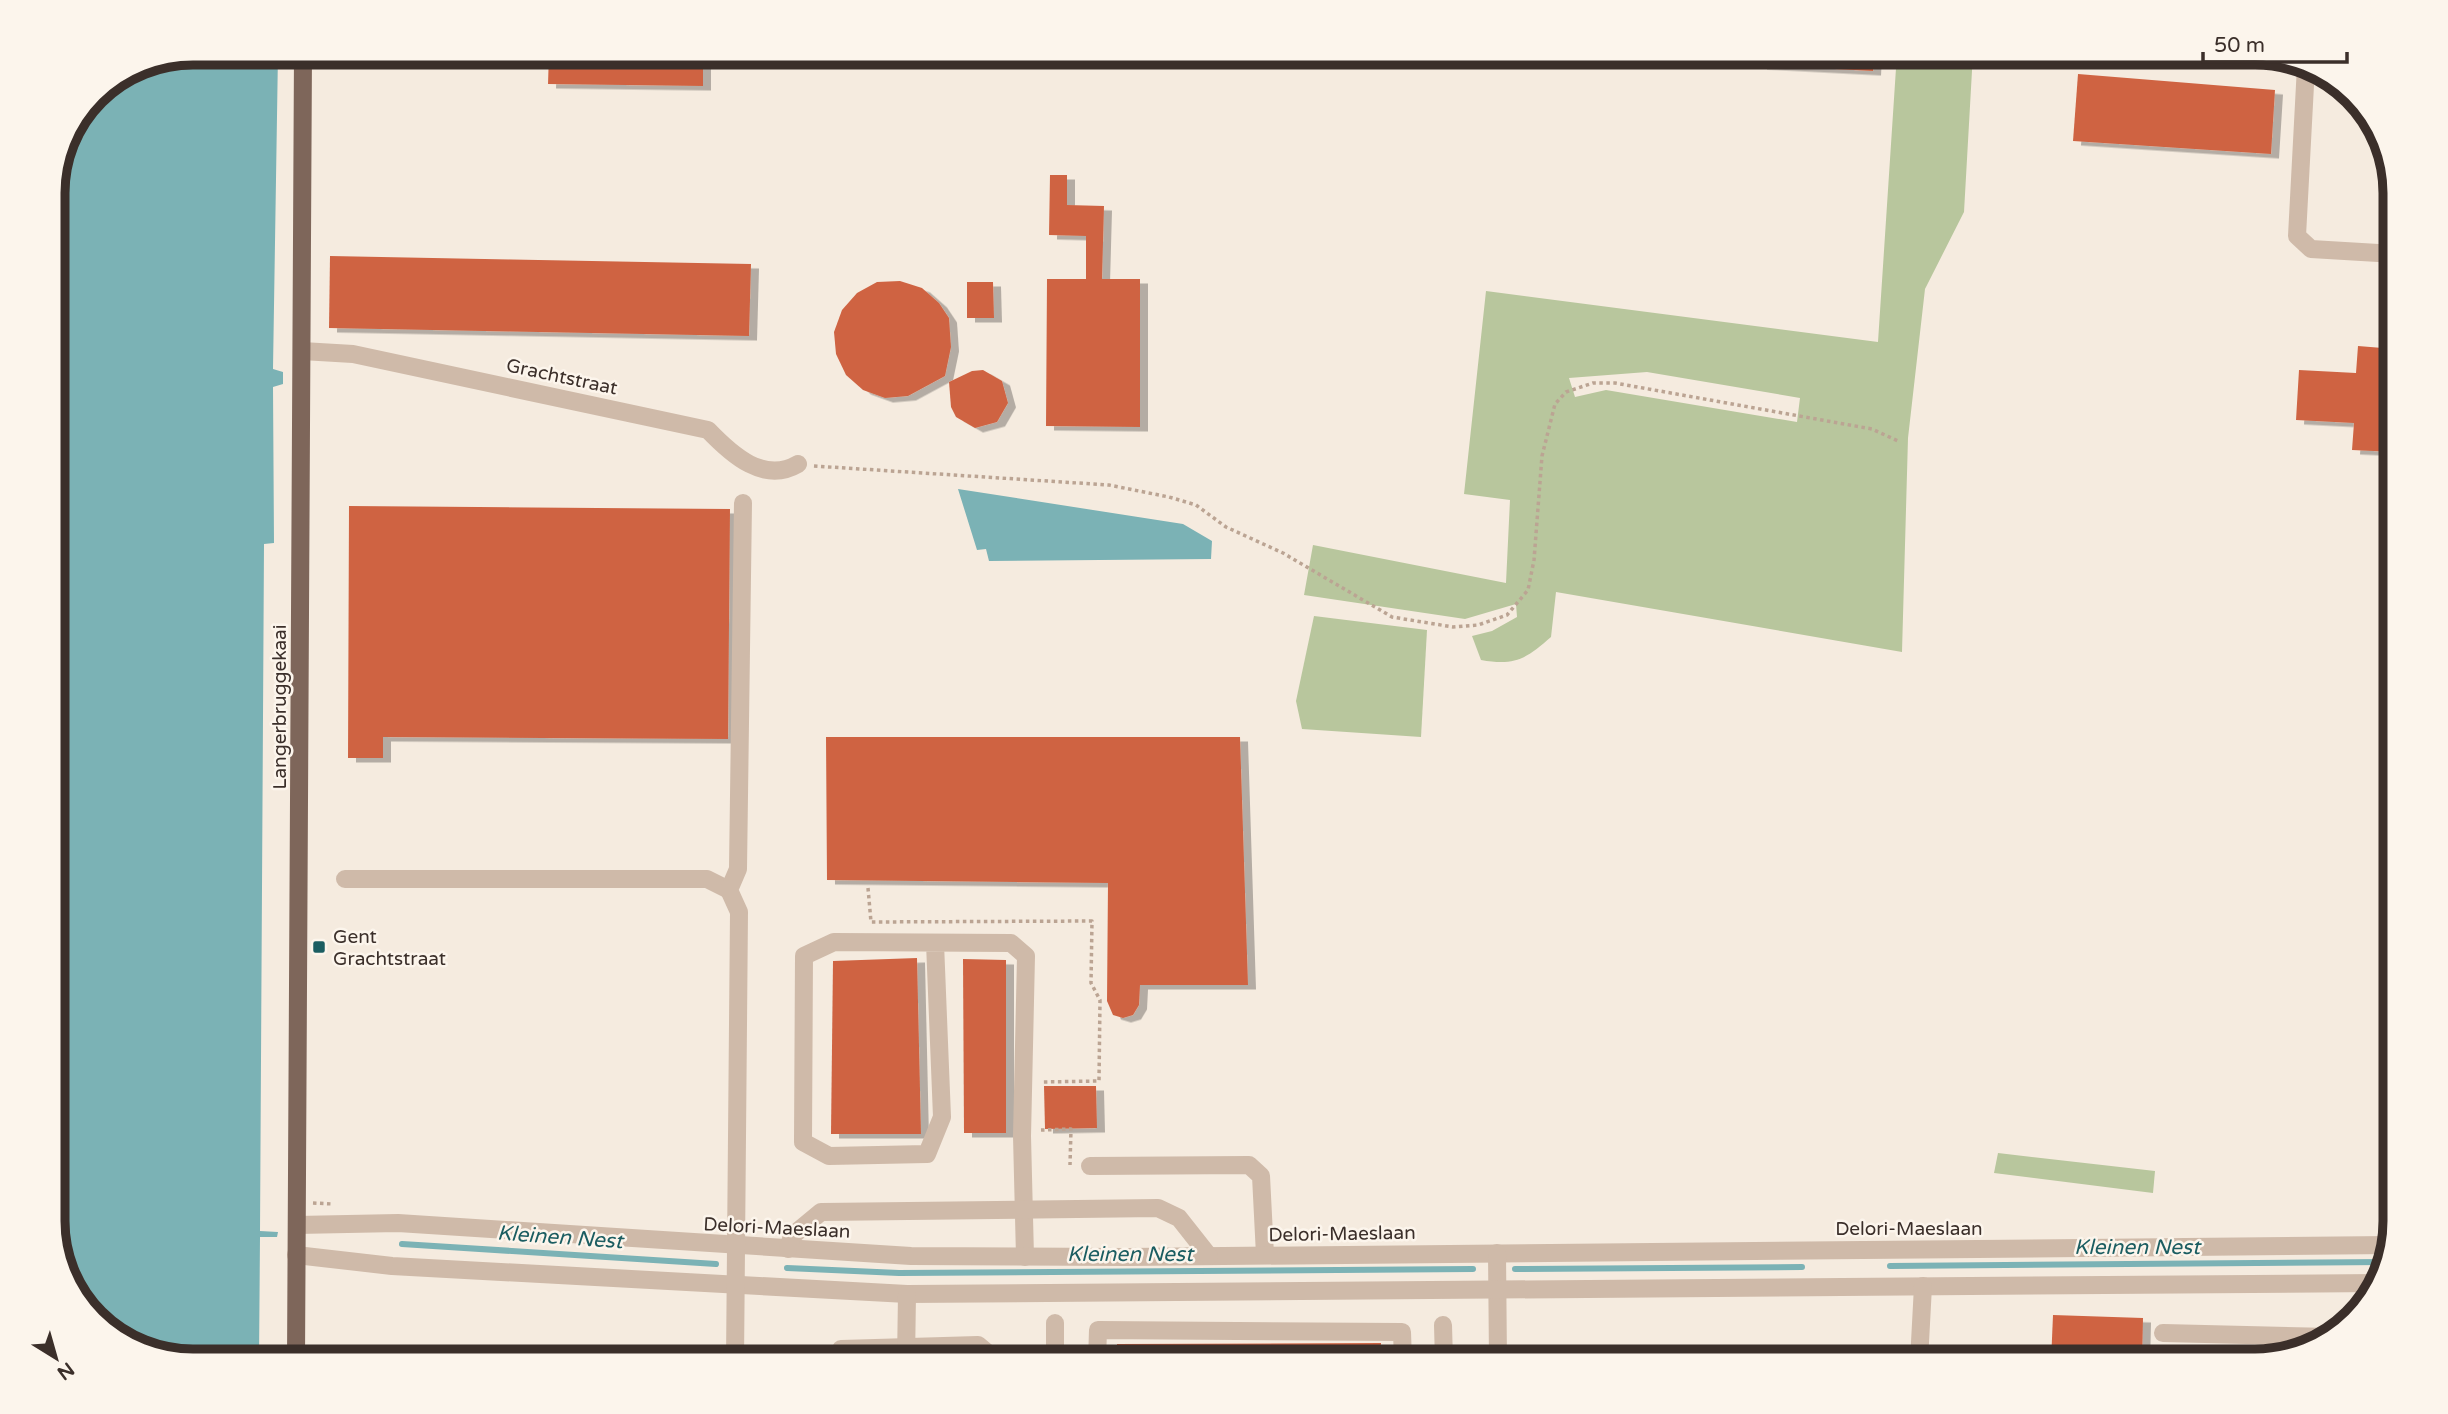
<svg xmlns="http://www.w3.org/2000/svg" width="2448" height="1414" font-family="'Varela Round',sans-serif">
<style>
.green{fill:#b8c69d;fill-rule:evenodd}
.water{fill:#7bb2b5}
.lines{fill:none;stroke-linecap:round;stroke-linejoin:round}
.stream{stroke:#7bb2b5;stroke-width:6}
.building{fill:#cf6443;filter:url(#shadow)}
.path{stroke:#bba493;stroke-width:3.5;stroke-dasharray:3.5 3.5;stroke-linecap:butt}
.minor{stroke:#cfbaa9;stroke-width:18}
.major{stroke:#7e665a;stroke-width:18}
.poi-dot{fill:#1b5d61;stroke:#fcf5ec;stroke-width:2.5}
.labels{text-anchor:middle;stroke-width:5;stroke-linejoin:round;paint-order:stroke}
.street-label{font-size:19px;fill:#3b2f2a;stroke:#fcf5ec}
.poi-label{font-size:19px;fill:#3b2f2a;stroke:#fcf5ec;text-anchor:start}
.water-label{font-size:21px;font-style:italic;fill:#1b5d61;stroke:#fcf5ec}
.rim{fill:none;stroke:#3b2f2a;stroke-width:9}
</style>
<defs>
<filter id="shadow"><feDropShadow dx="8" dy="4.5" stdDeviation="0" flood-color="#0004"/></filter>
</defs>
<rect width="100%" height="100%" fill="#f5ebdf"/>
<g class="green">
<path d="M 1897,53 L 1973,53 L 1964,212 L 1925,289 L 1908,438 L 1902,652 L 1556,592 L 1551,637 C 1526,659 1515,666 1481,660 L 1472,636 L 1492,631 L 1517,617 L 1516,604 L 1465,619 L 1304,595 L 1313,545 L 1506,583 L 1510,500 L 1464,494 L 1486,291 L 1878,342 ZM 1647,372 L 1800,398 L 1797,422 L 1606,390 L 1575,397 L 1569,378 Z"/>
<path d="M 1314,616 L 1427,630 L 1421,737 L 1302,729 L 1296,701 Z"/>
<path d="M 1998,1153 L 2155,1171 L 2153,1193 L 1994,1173 Z"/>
</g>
<g class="water">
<path d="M 193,53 L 278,53 L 273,369 L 283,372 L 283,384 L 273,387 L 274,543 L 264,544 L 260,1231 L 278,1232 L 277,1237 L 260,1237 L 259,1361 L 193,1361 L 123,1343 L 72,1291 L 53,1230 L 53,184 L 67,131 L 94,93 L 140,63 Z"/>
<path d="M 958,489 L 1183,524 L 1212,541 L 1211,559 L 989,561 L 986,549 L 977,550 Z"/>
</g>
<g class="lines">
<g class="stream">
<path d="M 402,1244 L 716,1264"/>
<path d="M 1890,1266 L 2385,1262"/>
<path d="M 787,1268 L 899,1273 L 1473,1269"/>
<path d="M 1515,1269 L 1802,1267"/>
</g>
</g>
<g class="building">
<path d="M 549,52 L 703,52 L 703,86 L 548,84 Z"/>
<path d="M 1760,52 L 1874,52 L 1873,71 L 1759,65 Z"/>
<path d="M 2078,74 L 2275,90 L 2271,154 L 2073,141 Z"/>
<path d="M 1050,175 L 1067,175 L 1067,205 L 1104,206 L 1102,279 L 1140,279 L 1140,427 L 1046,426 L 1047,279 L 1086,279 L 1086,236 L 1049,235 Z"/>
<path d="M 330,256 L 751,264 L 749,336 L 329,328 Z"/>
<path d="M 900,281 L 922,288 L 939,303 L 949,318 L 951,347 L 945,376 L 908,396 L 885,398 L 863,390 L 846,375 L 836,354 L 834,332 L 842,310 L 857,293 L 877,282 Z"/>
<path d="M 967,282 L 993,282 L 994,318 L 967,318 Z"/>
<path d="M 2358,346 L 2395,349 L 2395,452 L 2352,450 L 2354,423 L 2296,420 L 2299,370 L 2356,373 Z"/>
<path d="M 983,370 L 1002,381 L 1008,403 L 997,422 L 975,428 L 956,417 L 951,407 L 949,382 L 972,371 Z"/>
<path d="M 349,506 L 730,509 L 728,739 L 383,737 L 383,758 L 348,758 Z"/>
<path d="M 826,737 L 1240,737 L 1248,985 L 1140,985 L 1139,1005 L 1133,1015 L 1123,1018 L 1113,1015 L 1107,1001 L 1108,883 L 827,880 Z"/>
<path d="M 917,958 L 921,1134 L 831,1134 L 833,961 Z"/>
<path d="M 963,959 L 1006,960 L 1006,1133 L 964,1133 Z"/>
<path d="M 1044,1086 L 1096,1086 L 1097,1128 L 1045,1129 Z"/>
<path d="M 2053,1315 L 2143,1318 L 2142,1362 L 2051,1362 Z"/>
<path d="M 1381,1343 L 1380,1362 L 1117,1362 L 1117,1344 Z"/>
</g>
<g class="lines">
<g class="path">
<path d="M 814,466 L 1109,485 L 1169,497 L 1196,505 L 1226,527 L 1283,553 L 1392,617 L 1453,627 L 1478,625 L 1507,615 L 1528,590 L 1534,560 L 1542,456 L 1555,404 L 1566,392 L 1593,383 L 1615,383 L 1872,429 L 1898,441"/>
<path d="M 868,888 L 871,922 L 1092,921 L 1091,983 L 1100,1000 L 1099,1081 L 1041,1082"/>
<path d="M 1041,1130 L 1071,1129 L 1070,1165"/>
<path d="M 313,1203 L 333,1204"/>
</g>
<g class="minor">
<path d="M 2306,66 L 2297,236 L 2311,249 L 2395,254"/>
<path d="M 302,351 L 353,354 L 708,430 C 732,455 764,484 798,464"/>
<path d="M 345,879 L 707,879 L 729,890"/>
<path d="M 935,943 L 942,1117 L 927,1154 L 829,1156 L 803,1142 L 804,956 L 834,942 L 1011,943 L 1026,956 L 1022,1136 L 1025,1257"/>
<path d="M 1090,1166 L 1249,1165 L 1261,1176 L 1265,1255"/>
<path d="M 297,1225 L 398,1223 L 911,1256 L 1127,1257 L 2389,1245"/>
<path d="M 788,1249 L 792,1236 L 821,1212 L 1158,1208 L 1179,1218 L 1209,1256"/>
<path d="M 1497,1253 L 1498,1361"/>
<path d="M 296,1255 L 392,1266 L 907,1294 L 2379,1283"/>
<path d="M 1055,1323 L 1055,1361"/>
<path d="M 1443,1325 L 1444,1361"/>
<path d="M 2163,1333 L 2331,1337"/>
<path d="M 735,1361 L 739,912 L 729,890 L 738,869 L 743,503"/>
<path d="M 841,1361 L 841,1349 L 978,1345 L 997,1361"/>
<path d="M 906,1361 L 907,1294"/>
<path d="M 1097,1361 L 1098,1330 L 1402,1332 L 1403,1361"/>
<path d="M 1919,1361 L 1923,1286"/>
</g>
<path class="major" d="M 296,1361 L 303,52"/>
</g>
<rect class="poi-dot" x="312" y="940" width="14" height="14" rx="3.5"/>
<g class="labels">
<g class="street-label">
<text transform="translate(562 376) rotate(12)" y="7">Grachtstraat</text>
<text transform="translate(279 707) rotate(-90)" y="7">Langerbruggekaai</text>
<text transform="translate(777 1227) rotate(3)" y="7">Delori-Maeslaan</text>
<text x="1909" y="1235">Delori-Maeslaan</text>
<text transform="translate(1342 1233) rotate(-1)" y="7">Delori-Maeslaan</text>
</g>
<g class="poi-label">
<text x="333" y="943">Gent<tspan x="333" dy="22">Grachtstraat</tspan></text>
</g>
<g class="water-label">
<text transform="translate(560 1237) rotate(4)" y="7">Kleinen Nest</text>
<text x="2137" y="1254">Kleinen Nest</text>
<text x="1130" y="1261">Kleinen Nest</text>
</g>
</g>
<path d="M0 0H2448V1414H0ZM193 65H2255A128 128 0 0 1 2383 193V1221A128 128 0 0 1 2255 1349H193A128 128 0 0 1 65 1221V193A128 128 0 0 1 193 65Z" fill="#fcf5ec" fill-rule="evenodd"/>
<path class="rim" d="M193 65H2255A128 128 0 0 1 2383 193V1221A128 128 0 0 1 2255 1349H193A128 128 0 0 1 65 1221V193A128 128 0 0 1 193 65Z"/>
<g transform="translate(56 1358) rotate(143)" stroke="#fcf5ec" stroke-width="5" paint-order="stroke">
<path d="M0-5L12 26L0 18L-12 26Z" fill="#3b2f2a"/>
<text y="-10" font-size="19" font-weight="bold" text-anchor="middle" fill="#3b2f2a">N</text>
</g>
<path d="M2203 52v10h144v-10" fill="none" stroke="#3b2f2a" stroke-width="3.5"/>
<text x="2214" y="52" font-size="21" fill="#3b2f2a" stroke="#fcf5ec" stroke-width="5" paint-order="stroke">50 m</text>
</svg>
